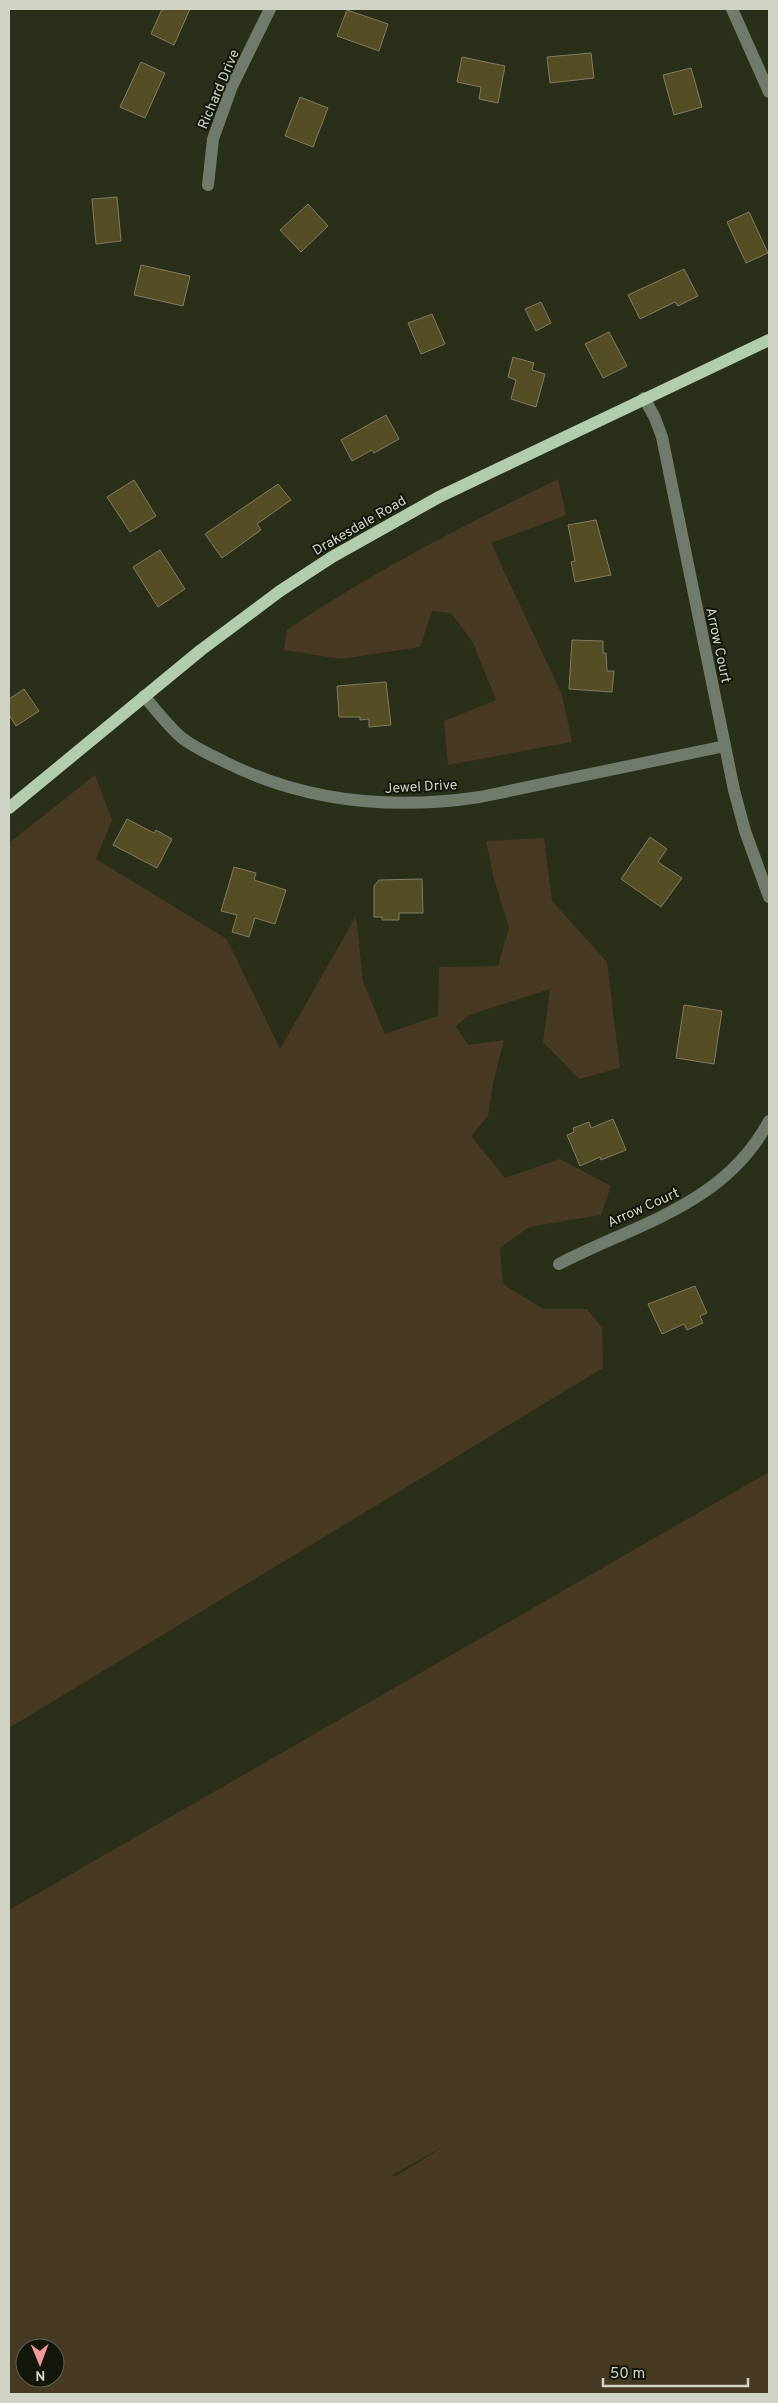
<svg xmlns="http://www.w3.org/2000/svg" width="778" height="2403" font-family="Overpass,sans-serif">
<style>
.green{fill:#483922;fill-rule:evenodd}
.building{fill:#554e24;stroke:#817c62}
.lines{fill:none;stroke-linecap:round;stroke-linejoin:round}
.minor{stroke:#6f7c6d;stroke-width:12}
.major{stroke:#b1cdae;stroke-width:12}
.labels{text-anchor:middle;stroke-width:4;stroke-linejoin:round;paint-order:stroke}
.street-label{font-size:14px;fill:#cfd4c6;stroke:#13160b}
</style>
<rect width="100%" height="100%" fill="#292f18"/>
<g class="green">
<path d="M 558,479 L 566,515 L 491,543 L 562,695 L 572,742 L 448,765 L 444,721 L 496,700 L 472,641 L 451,613 L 432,611 L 420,647 L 341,659 L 284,650 L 287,630 C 373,571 465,525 558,479 Z"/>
<path d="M 95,775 L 112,820 L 96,859 L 227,939 L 280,1049 L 356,916 L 363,982 L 385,1034 L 438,1016 L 439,967 L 498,966 L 509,928 L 494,879 L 486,841 L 544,838 L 552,901 L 607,962 L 620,1068 L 579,1079 L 543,1042 L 550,989 L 469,1015 L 456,1026 L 468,1045 L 504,1040 L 493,1083 L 488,1116 L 471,1136 L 505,1178 L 560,1159 L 611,1186 L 601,1215 L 529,1227 L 500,1248 L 503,1284 L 543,1309 L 587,1309 L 602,1328 L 603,1368 L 9,1728 L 9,843 Z"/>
<path d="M 769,1472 L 769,2394 L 9,2394 L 9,1910 ZM 446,2145 L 396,2176 L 391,2175 L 392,2175 ZM 25,2348 L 55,2348 L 55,2378 L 25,2378 Z"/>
</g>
<g class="building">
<path d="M 162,9 L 190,9 L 174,45 L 151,34 Z"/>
<path d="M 347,10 L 388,24 L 379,51 L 337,36 Z"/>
<path d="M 591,53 L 594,78 L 550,83 L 547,57 Z"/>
<path d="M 462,57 L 505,66 L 498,103 L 479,99 L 481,87 L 457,82 Z"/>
<path d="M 141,62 L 165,73 L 145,118 L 120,107 Z"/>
<path d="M 691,68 L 702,107 L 674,115 L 663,75 Z"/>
<path d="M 300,97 L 328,108 L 313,147 L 285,136 Z"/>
<path d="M 117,197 L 121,241 L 96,244 L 92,199 Z"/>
<path d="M 308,204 L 328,226 L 301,252 L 280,230 Z"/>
<path d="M 749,212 L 768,253 L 746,263 L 727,222 Z"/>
<path d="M 141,265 L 190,276 L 183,306 L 134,295 Z"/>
<path d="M 684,269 L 698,296 L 678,306 L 675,302 L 640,319 L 628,295 Z"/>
<path d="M 541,302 L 551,323 L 536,331 L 525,309 Z"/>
<path d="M 432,314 L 445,344 L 421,354 L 408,323 Z"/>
<path d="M 609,332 L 627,366 L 603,378 L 585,344 Z"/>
<path d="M 513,357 L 534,363 L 532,370 L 545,374 L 536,407 L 511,399 L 516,380 L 508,377 Z"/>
<path d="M 386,415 L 399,439 L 374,453 L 372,450 L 352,461 L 341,440 Z"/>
<path d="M 134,480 L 156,516 L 130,532 L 107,497 Z"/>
<path d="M 278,484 L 291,500 L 257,524 L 261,530 L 222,558 L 205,534 Z"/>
<path d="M 596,520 L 611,575 L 575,582 L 571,562 L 575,561 L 568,525 Z"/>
<path d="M 160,550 L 185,589 L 158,607 L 133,567 Z"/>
<path d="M 572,640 L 603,641 L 603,653 L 606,653 L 607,671 L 614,671 L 612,692 L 569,689 Z"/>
<path d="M 386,682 L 391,725 L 369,727 L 369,719 L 360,720 L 360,717 L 339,717 L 337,686 Z"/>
<path d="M 24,689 L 39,711 L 16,726 L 9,715 L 9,699 Z"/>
<path d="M 127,819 L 154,833 L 156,830 L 172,839 L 157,868 L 113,845 Z"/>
<path d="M 650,837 L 667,849 L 658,862 L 682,878 L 661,907 L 621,879 Z"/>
<path d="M 234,867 L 256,873 L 254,880 L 286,890 L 275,924 L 255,918 L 249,937 L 232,932 L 237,915 L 221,911 Z"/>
<path d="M 422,879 L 423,913 L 399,913 L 399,920 L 382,920 L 382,917 L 374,917 L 374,886 L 379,880 Z"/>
<path d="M 684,1005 L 722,1011 L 714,1064 L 676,1058 Z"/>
<path d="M 613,1119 L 626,1150 L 601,1160 L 600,1157 L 580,1166 L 567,1135 L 574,1132 L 573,1128 L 589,1122 L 591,1128 Z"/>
<path d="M 695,1286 L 707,1313 L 700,1316 L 703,1323 L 687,1330 L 684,1324 L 662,1334 L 648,1304 Z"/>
</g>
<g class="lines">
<g class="minor">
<path d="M 732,9 L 769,92"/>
<path d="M 208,185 L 213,139 L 232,86 L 270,9"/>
<path d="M 644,398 L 655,418 L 662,437 L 734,790 L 745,831 L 769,897"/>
<path d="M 144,696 C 156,710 168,726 182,738 C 195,748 211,755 225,762 C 305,802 393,810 480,797 L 725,746"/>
<path d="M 559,1264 C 638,1223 724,1205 769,1121"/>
</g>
<path class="major" d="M 9,808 L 201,650 L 280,591 L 332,557 L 439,497 L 769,340"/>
</g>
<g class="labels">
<g class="street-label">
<text transform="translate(218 89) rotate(-67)" y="5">Richard Drive</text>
<text transform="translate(359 525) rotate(-30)" y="5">Drakesdale Road</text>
<text transform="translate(719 645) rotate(78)" y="5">Arrow Court</text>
<text transform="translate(421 786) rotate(-3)" y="5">Jewel Drive</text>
<text transform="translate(643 1207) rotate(-24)" y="5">Arrow Court</text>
</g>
</g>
<rect width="778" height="2403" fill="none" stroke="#cfd4c6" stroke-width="20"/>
<g transform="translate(40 2363) rotate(179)"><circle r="24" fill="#13160b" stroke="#5e6256"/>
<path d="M0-4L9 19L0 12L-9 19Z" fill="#f59b9e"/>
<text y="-8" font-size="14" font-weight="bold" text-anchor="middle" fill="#cfd4c6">N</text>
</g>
<path d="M603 2378v8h145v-8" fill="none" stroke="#cfd4c6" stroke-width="2.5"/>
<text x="610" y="2378" font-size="15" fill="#cfd4c6" stroke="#13160b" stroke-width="4" paint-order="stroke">50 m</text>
</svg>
